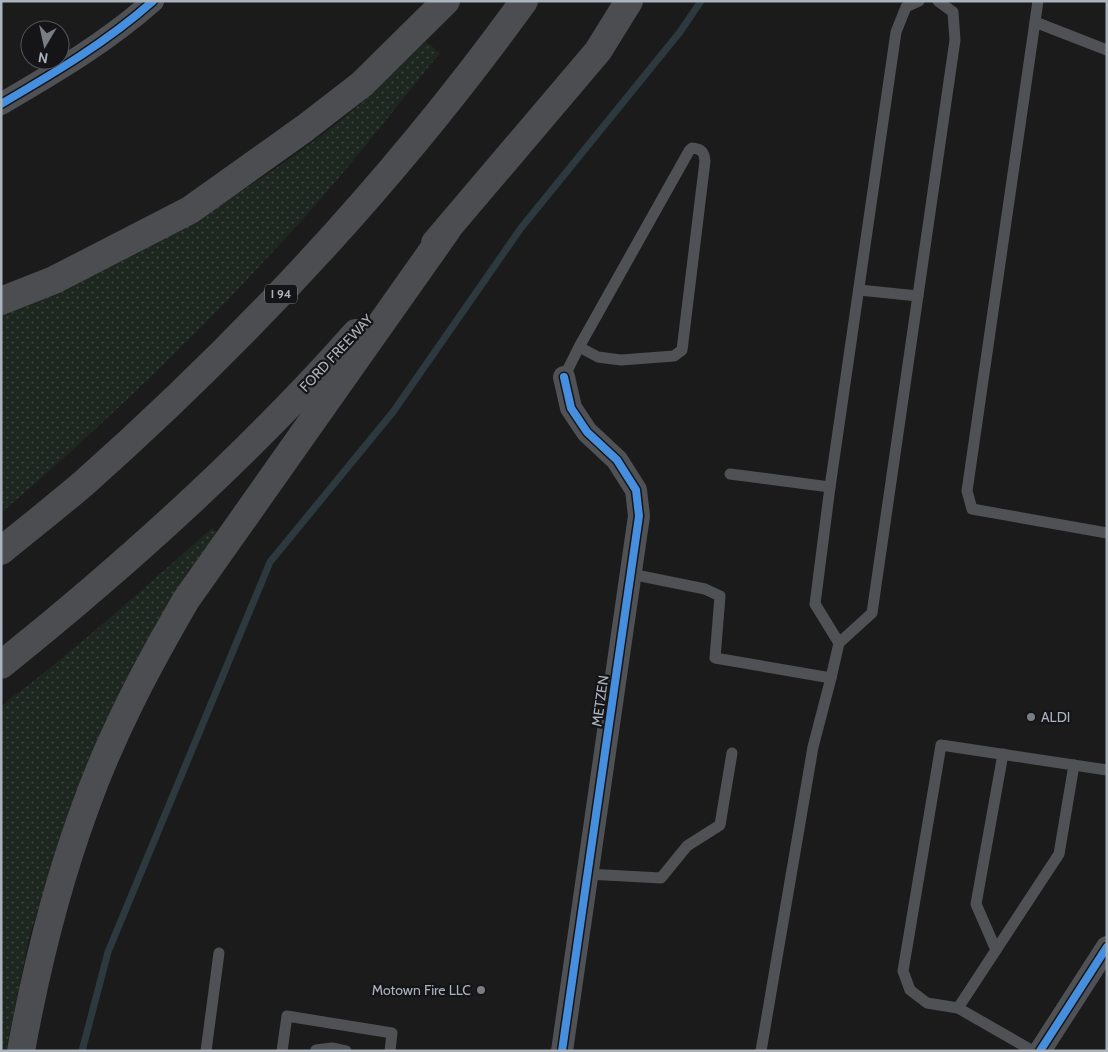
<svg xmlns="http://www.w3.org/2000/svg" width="1108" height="1052" font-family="Cabin,sans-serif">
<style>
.grass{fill:url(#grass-dots)}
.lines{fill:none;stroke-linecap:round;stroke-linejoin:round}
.stream{stroke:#2c393f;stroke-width:7}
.service{stroke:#4f5154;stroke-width:11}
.minor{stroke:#4f5154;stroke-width:22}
.motorway{stroke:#4c4d51;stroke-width:28}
.cycleway-casing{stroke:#151518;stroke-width:11}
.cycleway{stroke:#468fdf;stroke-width:8}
.poi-dot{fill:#797e85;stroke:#151518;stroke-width:2}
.labels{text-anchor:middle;stroke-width:4.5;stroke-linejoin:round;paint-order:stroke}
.shield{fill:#151518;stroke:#7e848c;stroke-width:1}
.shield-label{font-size:12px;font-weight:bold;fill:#abb3bd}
.street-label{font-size:14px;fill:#abb3bd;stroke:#151518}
.poi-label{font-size:14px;fill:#abb3bd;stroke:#151518;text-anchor:start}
</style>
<defs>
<pattern id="grass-dots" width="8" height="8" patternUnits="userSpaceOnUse" patternTransform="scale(1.25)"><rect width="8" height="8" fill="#1e271f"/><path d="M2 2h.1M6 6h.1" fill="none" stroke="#3c443e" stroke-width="1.8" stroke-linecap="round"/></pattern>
</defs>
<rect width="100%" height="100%" fill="#1b1b1c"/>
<g class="grass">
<path d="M 426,42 L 440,53 C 399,103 360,154 317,203 C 219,314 114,416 1,513 L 1,315 C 126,265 239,201 345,117 C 373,94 399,67 426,42 Z"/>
<path d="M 212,528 L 217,532 L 178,590 L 98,741 L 72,804 L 29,938 L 6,1051 L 1,1051 L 1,706 C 75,651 143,589 212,528 Z"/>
</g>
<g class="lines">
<path class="stream" d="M 82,1051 L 108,952 L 270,562 L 393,412 L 521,228 L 680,32 L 701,1"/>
<g class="service">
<path d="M 1038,1 L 967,491 L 972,509 L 1107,533"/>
<path d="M 1035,22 L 1107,50"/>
<path d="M 859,290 L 918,296"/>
<path d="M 564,377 L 579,347 L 689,151 L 692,148 C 702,149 704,152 705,161 L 682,350 L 674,356 L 621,360 L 598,357 L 579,347"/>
<path d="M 730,474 L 830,487"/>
<path d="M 631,574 L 705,589 L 720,596 L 715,658 L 831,678 L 813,747 L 761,1051"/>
<path d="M 839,643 L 872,613 L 955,40 L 953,12 L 938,1"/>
<path d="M 831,678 L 839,643 L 815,604 L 830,487 L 896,32 L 906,7 L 919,1"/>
<path d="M 587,874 L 661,878 L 687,846 L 720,825 L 732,753"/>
<path d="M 996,950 L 976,904 L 1003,754"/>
<path d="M 958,1008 L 1059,854 L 1074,765"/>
<path d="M 316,1050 L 332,1048 L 346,1051"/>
<path d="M 206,1051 L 219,953"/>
<path d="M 282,1051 L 287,1016 L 392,1033 L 390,1051"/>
<path d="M 1033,1051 L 958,1008 L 927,1003 L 910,990 L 903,971 L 941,745 L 1107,770"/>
</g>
<g class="minor">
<path d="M 1,104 C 54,73 107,42 153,1"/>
<path d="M 562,1051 L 639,516 L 636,490 L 617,460 L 587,432 L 571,408 L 564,377"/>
<path d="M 1040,1051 L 1107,947"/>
</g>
<g class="motorway">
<path d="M 435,243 L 598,51 L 629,1"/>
<path d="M 1,301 L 54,280 L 190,210 L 305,128 L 362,84 L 446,1"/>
<path d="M 1,551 C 29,528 57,506 84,483 C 247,338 396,178 524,1"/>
<path d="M 1,665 C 127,564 249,454 356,333"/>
<path d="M 21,1051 C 36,969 56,887 85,808 C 111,735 147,667 186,600 L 447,230"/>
</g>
<defs>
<g id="cycleway">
<path d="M 1,104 C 54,73 107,42 153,1"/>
<path d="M 562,1051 L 639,516 L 636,490 L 617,460 L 587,432 L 571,408 L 564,377"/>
<path d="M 1040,1051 L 1107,947"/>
</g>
</defs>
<use href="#cycleway" class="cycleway-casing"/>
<use href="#cycleway" class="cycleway"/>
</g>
<g class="poi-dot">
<circle cx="1031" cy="717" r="5"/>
<circle cx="481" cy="990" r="5"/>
</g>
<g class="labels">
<rect class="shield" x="265" y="284.5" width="32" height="19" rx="4"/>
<g class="shield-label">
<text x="281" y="298">I 94</text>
</g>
<g class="street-label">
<text transform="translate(336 353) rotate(-47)" y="5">FORD FREEWAY</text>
<text transform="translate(600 701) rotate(-82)" y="5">METZEN</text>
</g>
<g class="poi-label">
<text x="1041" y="722">ALDI</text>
<text x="471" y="995" text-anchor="end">Motown Fire LLC</text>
</g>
</g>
<rect width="1108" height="1052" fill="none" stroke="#abb3bd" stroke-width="5"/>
<g transform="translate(45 45) rotate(189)"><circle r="24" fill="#151518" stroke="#51545a"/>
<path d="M0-4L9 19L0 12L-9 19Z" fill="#797e85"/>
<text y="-8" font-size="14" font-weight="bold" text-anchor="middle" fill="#abb3bd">N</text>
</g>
</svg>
